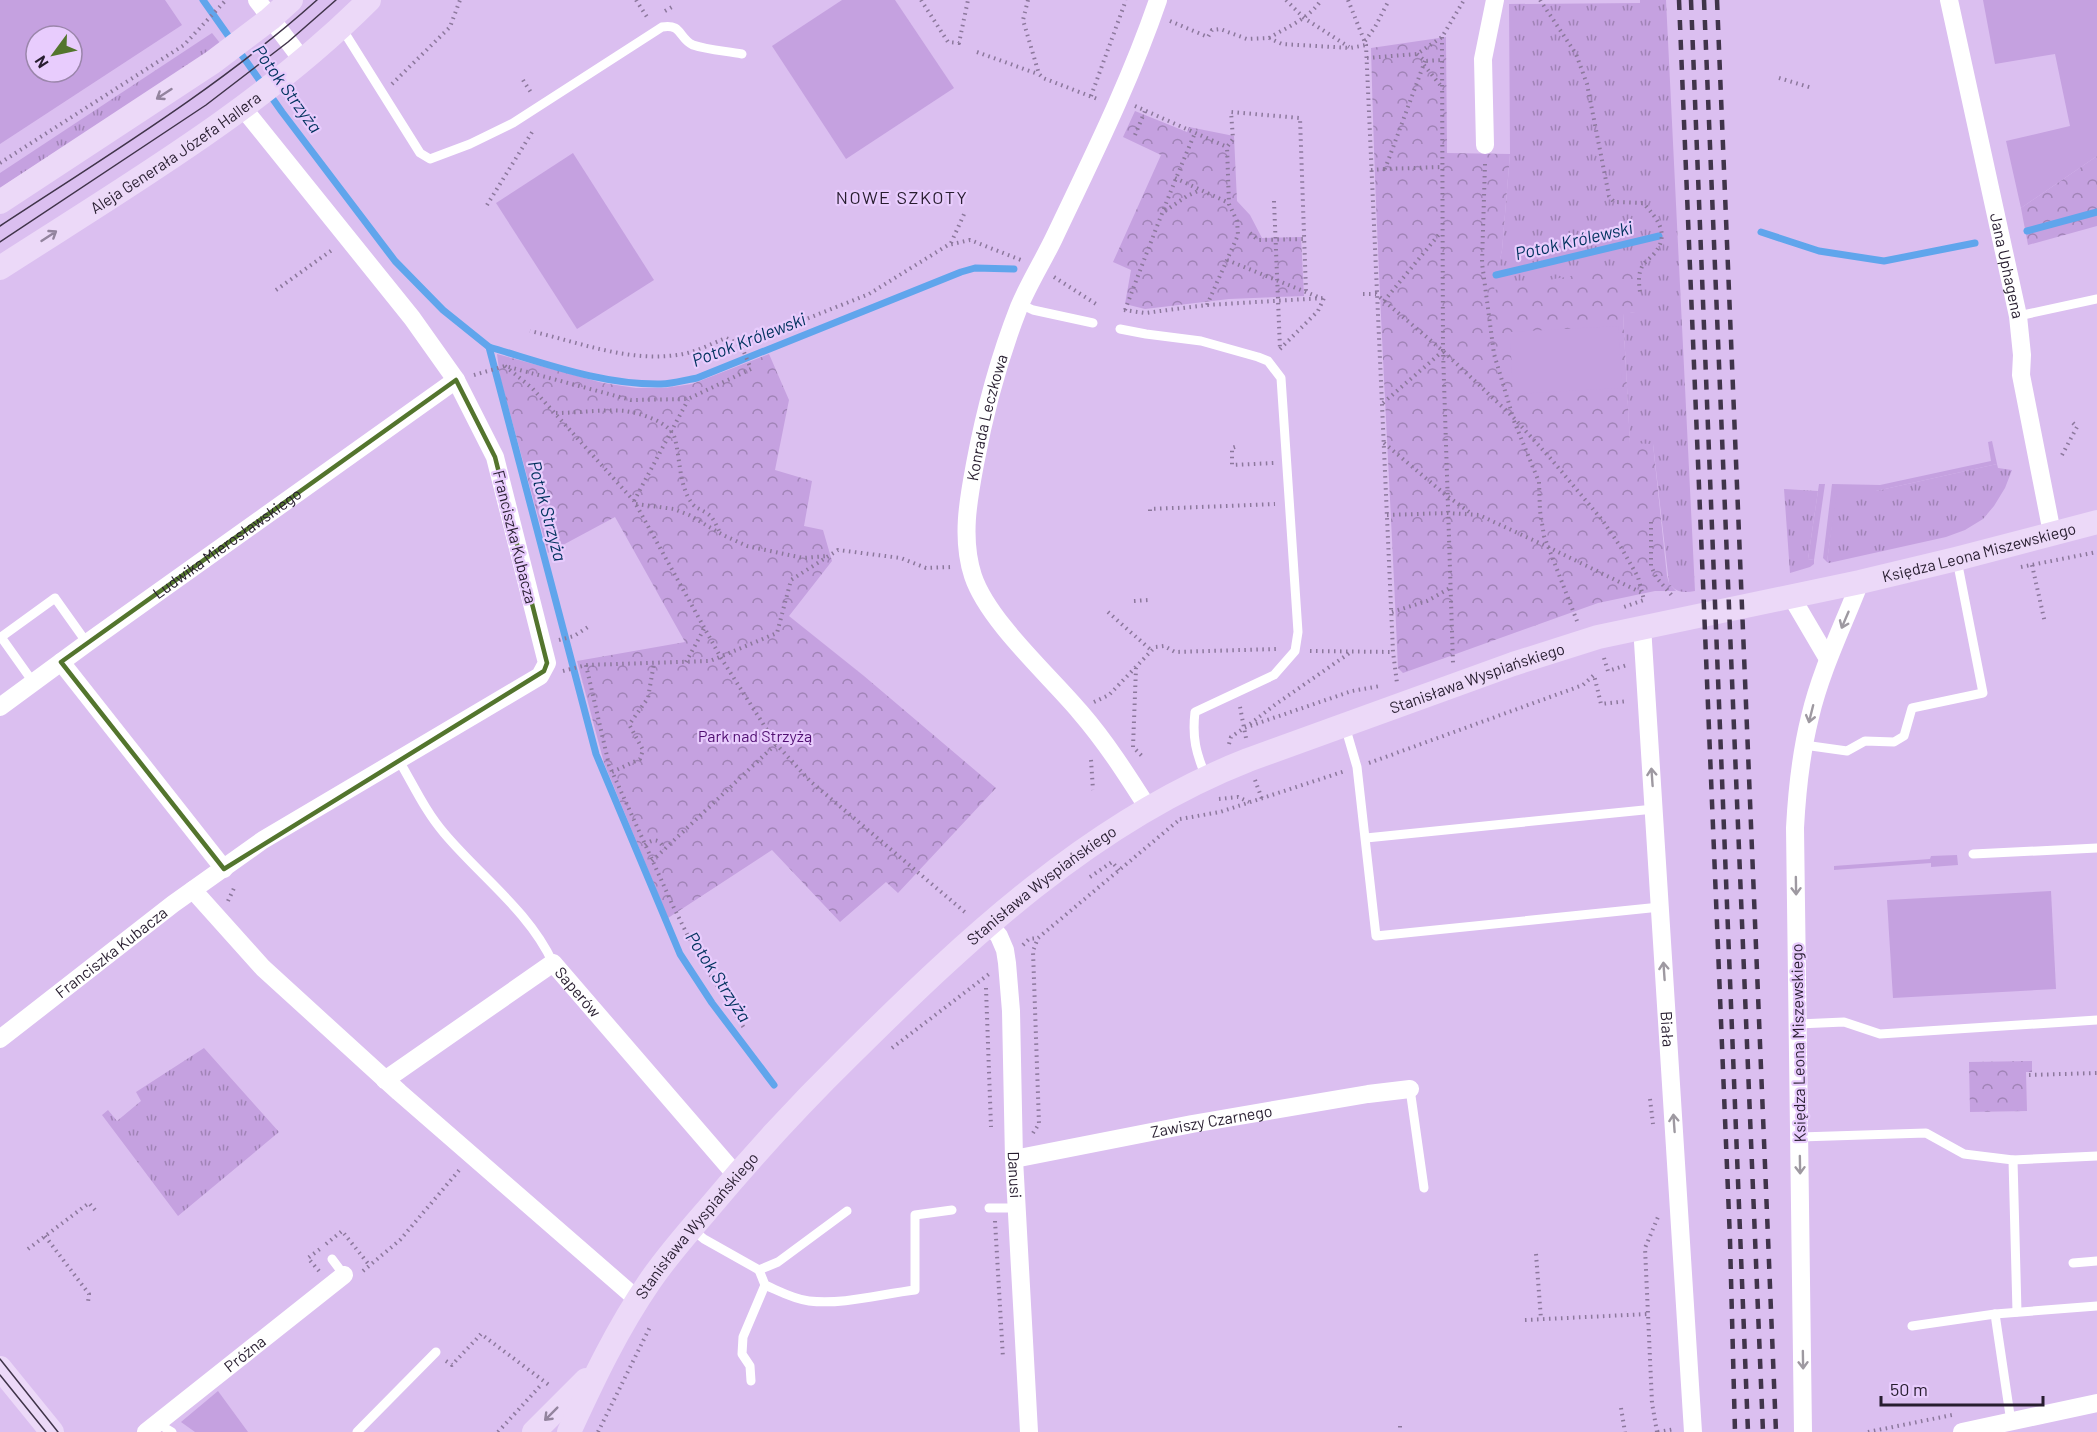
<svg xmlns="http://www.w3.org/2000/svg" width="2097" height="1432" font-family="Barlow,sans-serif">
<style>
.grass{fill:url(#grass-tufts)}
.park{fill:url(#park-crowns)}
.garden{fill:#c5a1e0;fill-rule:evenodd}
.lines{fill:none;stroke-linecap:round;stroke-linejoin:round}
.stream{stroke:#60a5ec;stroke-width:7}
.path{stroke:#8c789c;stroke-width:4;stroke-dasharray:1.5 4.5;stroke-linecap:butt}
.lane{stroke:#fff;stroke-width:9}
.street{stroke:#fff;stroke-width:18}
.secondary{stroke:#ecd9f8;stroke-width:24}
.tram{stroke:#40344a;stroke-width:1.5}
.rail{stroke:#40344a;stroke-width:4.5;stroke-dasharray:10 10;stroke-linecap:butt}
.oneway{stroke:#93849e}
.oneway2{stroke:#9e99a1}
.marked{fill:none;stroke:#53752d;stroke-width:4.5;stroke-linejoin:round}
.labels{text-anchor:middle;stroke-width:4.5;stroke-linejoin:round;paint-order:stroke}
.street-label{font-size:16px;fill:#271d2f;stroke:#e8ccfd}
.park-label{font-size:16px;fill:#500e71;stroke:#e8ccfd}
.water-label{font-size:18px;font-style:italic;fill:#00325e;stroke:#e8ccfd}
.neighbourhood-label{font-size:18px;letter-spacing:1.5px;fill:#271d2f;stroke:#e8ccfd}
</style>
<defs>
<pattern id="grass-tufts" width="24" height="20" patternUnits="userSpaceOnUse" patternTransform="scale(1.5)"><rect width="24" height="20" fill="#c5a1e0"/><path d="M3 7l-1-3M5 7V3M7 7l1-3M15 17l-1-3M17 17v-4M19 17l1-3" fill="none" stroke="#a083b6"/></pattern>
<pattern id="park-crowns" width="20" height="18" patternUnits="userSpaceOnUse" patternTransform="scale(1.5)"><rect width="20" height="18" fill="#c5a1e0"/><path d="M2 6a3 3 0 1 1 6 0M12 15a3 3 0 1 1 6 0" fill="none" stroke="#a083b6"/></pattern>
</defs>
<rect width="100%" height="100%" fill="#dbbff0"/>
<g class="grass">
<path d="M 1640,0 L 1666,0 L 1695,591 C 1684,593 1676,593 1669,583 L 1653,444 L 1630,444 L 1623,313 L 1635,313 L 1493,290 L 1502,250 L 1510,154 L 1509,4 L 1640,3 Z"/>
<path d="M 212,33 L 220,43 L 196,61 L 0,188 L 0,173 Z"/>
<path d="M 1997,464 L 1998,468 L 2012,470 L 2005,488 L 1994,506 L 1983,519 L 1965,530 L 1946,537 L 1829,563 L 1827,562 L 1836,491 L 1876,491 Z"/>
<path d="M 1784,489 L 1818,491 L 1808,559 L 1814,560 L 1814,564 L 1810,567 L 1790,573 Z"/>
<path d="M 204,1048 L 279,1132 L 178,1216 L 102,1115 L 108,1110 L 117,1121 L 141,1101 L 136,1092 Z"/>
</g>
<g class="park">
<path d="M 1446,37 L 1447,153 L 1510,154 L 1502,250 L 1494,290 L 1636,264 L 1636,312 L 1623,314 L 1630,443 L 1653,444 L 1667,576 L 1669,583 L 1676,591 L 1655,591 L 1598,603 L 1403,673 L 1398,668 C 1389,461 1376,255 1371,48 Z"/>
<path d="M 1135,111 L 1187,132 L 1189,127 L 1234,136 L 1237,201 L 1250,215 L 1262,238 L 1301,237 L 1304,296 L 1229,299 L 1145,309 L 1125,304 L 1131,270 L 1113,262 L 1161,155 L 1123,137 Z"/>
<path d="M 2097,156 L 2097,226 L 2028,245 L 2021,208 Z"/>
<path d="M 497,354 L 603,383 L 636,388 L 664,388 L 692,384 L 769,354 L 789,400 L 775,470 L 812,481 L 804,526 L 823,530 L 832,561 L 789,616 L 864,676 L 996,788 L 898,893 L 886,882 L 840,922 L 772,850 L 668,918 L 604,763 L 577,661 L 685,642 L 615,517 L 548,553 L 500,377 Z"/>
<path d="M 2032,1061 L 2032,1072 L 2026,1072 L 2027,1111 L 1970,1112 L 1969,1062 Z"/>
</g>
<g class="garden">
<path d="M 0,0 L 165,0 L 182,25 L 0,144 ZM 36,36 L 72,36 L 72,72 L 36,72 Z"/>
<path d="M 842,0 L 895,0 L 954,88 L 846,159 L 772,46 Z"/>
<path d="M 1983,0 L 2097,0 L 2097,156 L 2021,208 L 2006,141 L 2070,126 L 2055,54 L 1995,64 Z"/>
<path d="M 573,153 L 654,280 L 577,329 L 496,203 Z"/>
<path d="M 1618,326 L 1622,388 L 1513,394 L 1510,332 Z"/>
<path d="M 1992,441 L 1997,464 L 1876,491 L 1837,491 L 1827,562 L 1823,558 L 1832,484 L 1880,485 L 1991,461 L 1988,442 Z"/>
<path d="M 1819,484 L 1825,484 L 1814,560 L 1808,559 Z"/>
<path d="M 1957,855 L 1958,865 L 1931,867 L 1931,863 L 1834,870 L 1834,866 L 1930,859 L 1931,856 Z"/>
<path d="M 2051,891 L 2056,989 L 1893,998 L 1887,900 Z"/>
<path d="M 218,1391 L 248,1432 L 195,1432 L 181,1422 Z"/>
</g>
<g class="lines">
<g class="stream">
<path d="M 203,0 L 282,112 L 395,261 L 443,310 L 489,347 L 596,754 L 680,954 L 712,1003 L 774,1085"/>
<path d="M 2027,231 L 2097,212"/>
<path d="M 1761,232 L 1819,251 L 1884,261 L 1975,243"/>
<path d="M 1496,275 L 1659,236"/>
<path d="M 489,347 C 544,363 602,385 661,384 C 673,384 685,380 697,378 L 961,272 L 975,268 L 1014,269"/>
</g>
<g class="path">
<path d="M 636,0 L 649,20"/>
<path d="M 921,0 L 948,42 L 959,43 L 968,0"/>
<path d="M 1028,0 L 1023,20 L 1039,74 L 1043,78 L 1100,100"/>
<path d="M 1286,0 L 1304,18 L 1349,47"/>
<path d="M 1348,0 L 1366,45 L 1393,652 L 1397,683"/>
<path d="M 1540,0 L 1576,54 L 1587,84 L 1609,196 L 1614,202 L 1643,203 C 1658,219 1671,235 1653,255 C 1649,259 1643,263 1641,269 C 1638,276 1639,284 1640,292"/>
<path d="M 665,11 L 672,7"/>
<path d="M 1170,21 L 1208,37 L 1212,30 L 1220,29 L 1247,39 L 1269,38 L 1282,44 L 1350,48 L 1366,45"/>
<path d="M 1442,37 L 1443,351 L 1453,663"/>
<path d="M 1269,38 C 1287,27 1310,18 1321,0"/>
<path d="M 1365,41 L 1375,27 L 1389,0"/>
<path d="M 977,52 L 1038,74"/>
<path d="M 1417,54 L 1425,61 L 1442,60"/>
<path d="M 1367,58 L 1417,54 L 1442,37 L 1464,0"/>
<path d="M 1425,61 L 1385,169 L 1442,167"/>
<path d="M 1424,65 L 1441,86"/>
<path d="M 1779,78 L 1812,88"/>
<path d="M 523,80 L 532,94"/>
<path d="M 392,84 L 450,27 L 460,0"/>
<path d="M 1091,96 L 1126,0"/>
<path d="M 1135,106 L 1227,147"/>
<path d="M 1135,135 L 1145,111"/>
<path d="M 0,163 L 184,45 L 226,0"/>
<path d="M 1485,164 L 1482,263 L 1494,354 L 1512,414"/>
<path d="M 1371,170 L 1385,169"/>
<path d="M 1175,178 L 1229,203"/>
<path d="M 1274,201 L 1280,349"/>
<path d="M 487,205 L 534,129"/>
<path d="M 1165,211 L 1187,196 L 1200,190"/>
<path d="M 1250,233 L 1258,240 L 1304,239"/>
<path d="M 951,243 L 965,212"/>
<path d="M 1227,260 L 1318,297"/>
<path d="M 1054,277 L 1096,304"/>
<path d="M 276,290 L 332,250"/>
<path d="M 1363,294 L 1376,294 L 1443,351 L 1512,416 L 1551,459 L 1603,521 L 1622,549 L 1638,577 L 1644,600 L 1624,607"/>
<path d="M 1384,301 L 1441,232"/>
<path d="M 1207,305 L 1238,235 L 1237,221 L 1229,204 L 1227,147 L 1233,139 L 1231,112 L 1300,118 L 1306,292"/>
<path d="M 1124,310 L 1145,313 L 1207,305 L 1324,298"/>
<path d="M 1125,310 C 1147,252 1170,191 1195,133"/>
<path d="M 741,345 L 869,294 L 948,245 L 970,240 L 1021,260"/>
<path d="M 1280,349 L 1318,311 L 1324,298"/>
<path d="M 505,366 L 532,388 L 634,501 L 721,658 L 776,744 L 810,781 L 966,913"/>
<path d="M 474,375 L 505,366 L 631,400 L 688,399 L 751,369 L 741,345 L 726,338 C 711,344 694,353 677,355 C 626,362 579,342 530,331"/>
<path d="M 1383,403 L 1443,351"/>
<path d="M 556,413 C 579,413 603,409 625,411 C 640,413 671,422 675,439 C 680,458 679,479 688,497 C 695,510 698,507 708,514 C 714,518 717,527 720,533"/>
<path d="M 1514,421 L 1539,482 L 1540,511 L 1544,536 L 1577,621"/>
<path d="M 1384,443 L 1447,496 L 1472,514"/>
<path d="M 1235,447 L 1232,448 L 1232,465 L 1274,463"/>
<path d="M 2062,455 L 2077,427 L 2070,420"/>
<path d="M 634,501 L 688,400"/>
<path d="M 636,504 L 674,509 L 689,515 L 723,535 L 747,546 L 803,558 L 827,556"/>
<path d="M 1150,511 L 1150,509 L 1275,504"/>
<path d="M 1387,515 L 1447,513 L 1479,515 L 1548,547 L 1642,593"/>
<path d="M 1651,522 L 1651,566 L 1656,577 L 1674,598"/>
<path d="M 2032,565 L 2045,623"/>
<path d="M 2021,567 L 2097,552"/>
<path d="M 1134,601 L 1149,600"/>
<path d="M 1108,612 L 1152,651"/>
<path d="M 1392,612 L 1427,601 L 1450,588"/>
<path d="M 559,640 L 574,636 L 588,627"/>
<path d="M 1310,651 L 1393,652"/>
<path d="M 1604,658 L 1608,671 L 1627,665"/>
<path d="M 686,662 L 704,629"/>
<path d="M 586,665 L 609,765 L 674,908 L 696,952 L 744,1028"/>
<path d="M 563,671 L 586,665 L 710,661 L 777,633 L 791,580 L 838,550 L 901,558 L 926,568 L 952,567"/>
<path d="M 1094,702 L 1109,695 L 1155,647 L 1164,646 L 1175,652 L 1276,649"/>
<path d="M 1240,707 L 1246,738"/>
<path d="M 1250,724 L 1276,704 L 1351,652"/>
<path d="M 1229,744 L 1231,737 L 1244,728 L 1352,691 L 1380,686"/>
<path d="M 1133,747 L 1136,668"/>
<path d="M 1136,750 L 1144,758"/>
<path d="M 1091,760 L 1093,790"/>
<path d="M 1369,763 L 1583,685 L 1594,675 L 1601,704 L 1628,701"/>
<path d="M 612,772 L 640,759 L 643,750 L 630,726 L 631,722 L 648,698 L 654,663"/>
<path d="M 1255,780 L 1262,799"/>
<path d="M 1219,799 L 1238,797 L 1249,802"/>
<path d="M 1180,819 L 1220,812 L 1345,771"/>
<path d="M 645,845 C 653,838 660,839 664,849"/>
<path d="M 652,861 L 776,744"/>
<path d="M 1090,877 L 1112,862 L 1119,870"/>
<path d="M 228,901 L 235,886"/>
<path d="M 1023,945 L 1029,939 L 1038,938"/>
<path d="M 986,988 L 991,1127"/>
<path d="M 892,1048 L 989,974"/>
<path d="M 2029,1075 L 2097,1073"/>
<path d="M 1650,1099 L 1653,1124"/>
<path d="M 1033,1133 L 1039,1124 L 1033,951 L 1038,938 L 1179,820"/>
<path d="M 995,1221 L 1003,1358"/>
<path d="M 45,1236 L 89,1294 L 88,1302"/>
<path d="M 326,1244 L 342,1231 L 370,1266"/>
<path d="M 28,1249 L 89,1203 L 96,1211"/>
<path d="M 1536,1254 L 1541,1319"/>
<path d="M 319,1271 L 308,1258 L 320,1249"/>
<path d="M 363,1271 L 400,1240 L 461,1168"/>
<path d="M 1525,1320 L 1648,1314"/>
<path d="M 446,1361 L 452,1365 L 481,1334 L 549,1385"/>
<path d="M 1621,1408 L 1625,1432"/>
<path d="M 1400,1426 L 1400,1432"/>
<path d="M 498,1432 L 541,1385"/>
<path d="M 598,1432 L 651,1325"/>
<path d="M 1657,1432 L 1652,1403 L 1645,1248 L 1658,1217"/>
<path d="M 1658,1432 L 1675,1429"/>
<path d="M 1868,1432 L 1952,1415"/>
</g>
<g class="lane">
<path d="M 341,27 L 420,153 L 430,159 L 470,144 L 513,123 L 662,27 C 682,23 679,39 693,45 C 708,50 726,51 742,54"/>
<path d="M 1020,304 L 1033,310 L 1093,323"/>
<path d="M 2018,316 L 2097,299"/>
<path d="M 1120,329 L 1146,334 L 1201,341 L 1258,357 L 1268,361 L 1281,378 L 1298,632 L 1295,651 L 1274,675 L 1195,712 C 1192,738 1196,753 1206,777"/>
<path d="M 33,682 L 1,637 L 55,598 L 87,643"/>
<path d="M 1345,726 L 1357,767 L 1376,936 L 1660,907"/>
<path d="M 1804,745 L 1847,751 L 1865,741 L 1894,742 L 1904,736 L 1912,708 L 1983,693 L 1957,560"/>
<path d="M 398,759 C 413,784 425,811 444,833 C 480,876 529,911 553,963"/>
<path d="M 1366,838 L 1654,809"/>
<path d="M 1973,854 L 2097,848"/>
<path d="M 1798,1024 L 1844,1022 L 1880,1034 L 2097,1020"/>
<path d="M 1410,1089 L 1424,1188"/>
<path d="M 1800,1137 L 1926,1133 L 1964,1154 L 2013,1160 L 2097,1156"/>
<path d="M 2013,1160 L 2017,1312"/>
<path d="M 989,1208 L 1017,1208"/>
<path d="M 693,1230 L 704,1239 L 759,1270 L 778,1262 L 847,1211"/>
<path d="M 332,1259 L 344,1275"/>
<path d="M 2073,1263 L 2097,1261"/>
<path d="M 759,1270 L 765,1285 C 779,1291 793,1299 809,1301 C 843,1305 881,1294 915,1290 L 915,1215 L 952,1210"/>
<path d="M 1995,1314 L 2011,1422"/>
<path d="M 1912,1326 L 1995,1314 L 2097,1306"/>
<path d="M 751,1381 L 750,1366 L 742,1354 L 743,1337 L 765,1285"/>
<path d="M 157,1423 L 172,1432"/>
<path d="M 357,1432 L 436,1352"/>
</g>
<g class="street">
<path d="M 257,0 L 303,61"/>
<path id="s1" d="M 1949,0 L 2018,316 L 2022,355 L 2021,375 L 2052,533"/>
<path d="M 1485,145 L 1483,59 L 1495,0"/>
<path d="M 1791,596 L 1828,659"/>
<path id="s2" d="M 1642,626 L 1693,1432"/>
<path d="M 61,662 L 224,869"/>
<path id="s3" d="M 0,707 L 87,643 L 456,380"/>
<path id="s4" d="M 1148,808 C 1127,775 1106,742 1080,712 C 1049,675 988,621 973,576 C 961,539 968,501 975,464 C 985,410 999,358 1019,307 C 1029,283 1043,261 1054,238 C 1091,160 1130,82 1158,0"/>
<path d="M 193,890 L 263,968 L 399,1092 L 638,1300"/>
<path id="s5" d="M 989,924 L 999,936 L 1005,950 L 1007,963 L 1011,1011 L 1014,1159 L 1029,1432"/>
<path id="s6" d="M 0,1039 L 173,904 L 263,840 L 540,676 L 547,663 L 495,457 L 456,380 L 412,318 L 243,108"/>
<path id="s7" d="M 385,1080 L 553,963 L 736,1175"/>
<path id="s8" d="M 1014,1159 L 1192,1124 L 1368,1094 L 1410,1089"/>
<path id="s9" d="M 146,1432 L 344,1275"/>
<path d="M 1803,1432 L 1795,828 C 1797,790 1801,753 1810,717 C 1821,670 1843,626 1860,582"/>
<path d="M 1962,1432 L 2097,1403"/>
</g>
<g class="secondary">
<path d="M 0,202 L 213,62 L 270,19 L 291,0"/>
<path id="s10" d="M 0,268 C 127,186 261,108 369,0"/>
<path d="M 0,1368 L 52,1432"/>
<path d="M 534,1432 L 586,1380"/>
<path id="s11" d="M 569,1432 C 593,1380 617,1329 650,1281 C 667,1256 688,1232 708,1209 C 753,1155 800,1104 850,1055 C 967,939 1092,821 1248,760 L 1513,664 L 1598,637 L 1860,582 L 1956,559 L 2097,522"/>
</g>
<g class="tram">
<path d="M 0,226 C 108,155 220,87 317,0"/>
<path d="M 0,242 L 206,105 L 288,42 L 336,0"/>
<path d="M 0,1359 L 58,1432"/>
<path d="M 0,1375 L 46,1432"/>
</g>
<g class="rail">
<path d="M 1679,0 L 1730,1240 L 1735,1432"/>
<path d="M 1691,0 L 1748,1432"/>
<path d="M 1704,0 L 1763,1432"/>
<path d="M 1717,0 L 1776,1432"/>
</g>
</g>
<defs><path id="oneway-shaft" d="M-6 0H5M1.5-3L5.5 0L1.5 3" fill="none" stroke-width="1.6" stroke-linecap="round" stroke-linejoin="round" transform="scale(1.5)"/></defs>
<g class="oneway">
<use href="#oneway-shaft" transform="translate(164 94) rotate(147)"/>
<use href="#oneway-shaft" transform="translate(49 236) rotate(-33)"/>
<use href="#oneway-shaft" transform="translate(551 1414) rotate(135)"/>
</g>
<g class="oneway2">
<use href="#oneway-shaft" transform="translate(1845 620) rotate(113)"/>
<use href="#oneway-shaft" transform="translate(1811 714) rotate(104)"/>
<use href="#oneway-shaft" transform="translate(1652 777) rotate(-94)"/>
<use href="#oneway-shaft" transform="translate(1796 886) rotate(89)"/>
<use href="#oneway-shaft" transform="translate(1664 971) rotate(-94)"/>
<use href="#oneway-shaft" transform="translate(1674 1123) rotate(-94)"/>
<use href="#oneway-shaft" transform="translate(1800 1165) rotate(89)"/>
<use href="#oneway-shaft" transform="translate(1803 1360) rotate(89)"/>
</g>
<path class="marked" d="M 456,380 L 495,457 L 547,663 L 544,671 L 224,869 L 61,662 Z"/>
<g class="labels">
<g class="street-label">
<text dy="6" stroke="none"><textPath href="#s10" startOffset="210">Aleja Generała Józefa Hallera</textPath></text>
<text dy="6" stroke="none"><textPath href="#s1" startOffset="272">Jana Uphagena</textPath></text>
<text dy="6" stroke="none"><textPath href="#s4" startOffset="453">Konrada Leczkowa</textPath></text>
<text transform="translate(515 537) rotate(76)" y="6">Franciszka Kubacza</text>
<text dy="6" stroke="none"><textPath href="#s3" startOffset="280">Ludwika Mierosławskiego</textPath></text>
<text dy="6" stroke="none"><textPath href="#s11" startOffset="1734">Księdza Leona Miszewskiego</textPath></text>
<text dy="6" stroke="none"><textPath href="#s11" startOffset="1216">Stanisława Wyspiańskiego</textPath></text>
<text dy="6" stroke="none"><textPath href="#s11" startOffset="730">Stanisława Wyspiańskiego</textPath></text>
<text dy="6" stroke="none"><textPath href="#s6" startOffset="141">Franciszka Kubacza</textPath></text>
<text dy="6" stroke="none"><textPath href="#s7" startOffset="243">Saperów</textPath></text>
<text dy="6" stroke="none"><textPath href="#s2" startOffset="404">Biała</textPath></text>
<text transform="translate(1798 1043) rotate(-91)" y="6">Księdza Leona Miszewskiego</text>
<text dy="6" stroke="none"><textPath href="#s8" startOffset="201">Zawiszy Czarnego</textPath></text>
<text dy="6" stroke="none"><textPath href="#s5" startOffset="256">Danusi</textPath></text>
<text dy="6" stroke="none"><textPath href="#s11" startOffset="244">Stanisława Wyspiańskiego</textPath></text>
<text dy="6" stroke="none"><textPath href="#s9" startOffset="126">Próżna</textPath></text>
</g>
<g class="park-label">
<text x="755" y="742">Park nad Strzyżą</text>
</g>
<g class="water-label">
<text transform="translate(287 89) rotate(54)" y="6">Potok Strzyża</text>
<text transform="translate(1574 241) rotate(-13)" y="6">Potok Królewski</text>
<text transform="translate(749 340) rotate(-21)" y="6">Potok Królewski</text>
<text transform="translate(547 511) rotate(75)" y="6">Potok Strzyża</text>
<text transform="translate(718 977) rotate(57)" y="6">Potok Strzyża</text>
</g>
<g class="neighbourhood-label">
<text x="902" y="204">NOWE SZKOTY</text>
</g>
</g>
<g transform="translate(54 54) rotate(237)"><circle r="28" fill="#e8ccfd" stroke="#9b86ab" stroke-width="1.5"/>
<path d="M0-4.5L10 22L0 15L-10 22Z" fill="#53752d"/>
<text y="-9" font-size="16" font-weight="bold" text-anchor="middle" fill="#271d2f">N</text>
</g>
<path d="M1881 1396v9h162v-9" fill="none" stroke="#271d2f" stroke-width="3"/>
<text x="1890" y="1396" font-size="18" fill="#271d2f" stroke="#e8ccfd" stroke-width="4.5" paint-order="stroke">50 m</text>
</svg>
